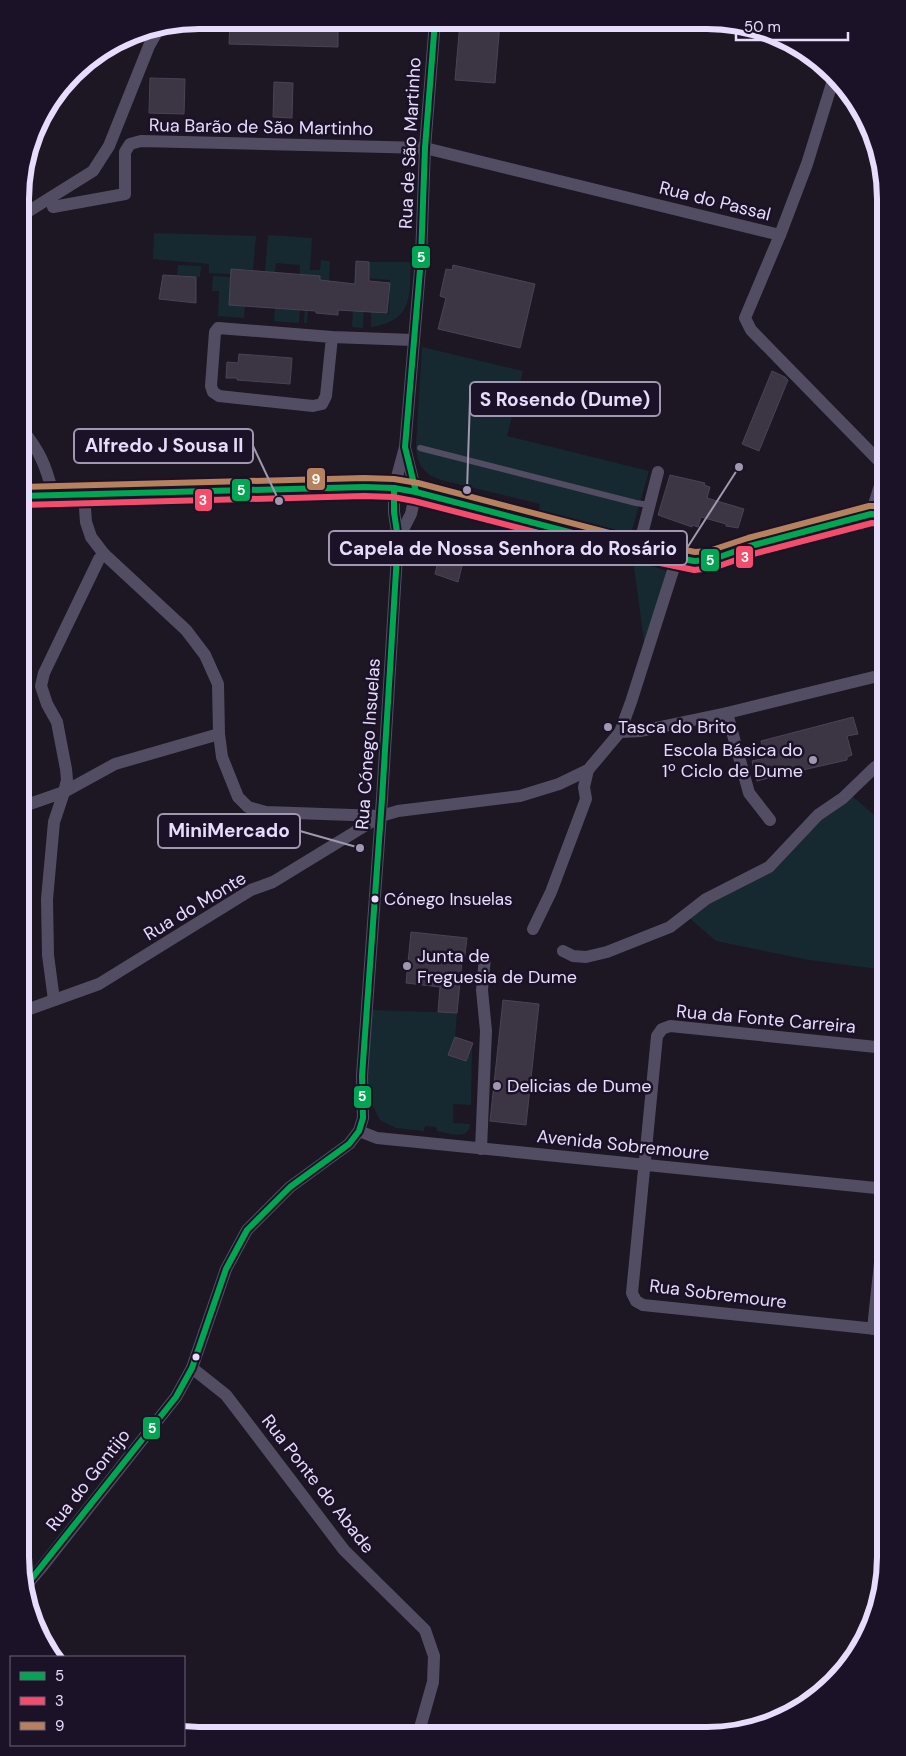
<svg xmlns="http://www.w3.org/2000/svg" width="906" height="1756" font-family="'DM Sans',sans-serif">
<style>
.green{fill:#172930}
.building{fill:#3c3644;stroke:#4a4256}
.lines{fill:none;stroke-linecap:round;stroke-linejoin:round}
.lane{stroke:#534d63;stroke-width:6}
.street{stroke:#534d63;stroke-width:12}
.secondary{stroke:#585169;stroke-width:19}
.bus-1-casing{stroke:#1b1228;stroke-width:10}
.bus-2-casing{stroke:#1b1228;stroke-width:10}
.bus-3-casing{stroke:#1b1228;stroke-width:10}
.bus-1{stroke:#00a651;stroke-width:6}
.bus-2{stroke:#f44d6c;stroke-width:6}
.bus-3{stroke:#b6815c;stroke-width:6}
.poi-dot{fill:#a097b0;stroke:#1b1228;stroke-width:2}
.bus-dot{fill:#e7dcfc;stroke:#1b1228;stroke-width:2}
.labels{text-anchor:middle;stroke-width:5;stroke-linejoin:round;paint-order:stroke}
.bus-label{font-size:17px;fill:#e7dcfc;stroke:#1b1228;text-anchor:start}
.street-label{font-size:18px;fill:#e7dcfc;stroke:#1b1228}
.poi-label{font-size:18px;fill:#e7dcfc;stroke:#1b1228;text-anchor:start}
.rim{fill:none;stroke:#e7dcfc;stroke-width:6}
.leader{fill:none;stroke:#a097b0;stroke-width:2}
.callout-dot{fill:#a097b0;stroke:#1b1228;stroke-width:2}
.callout{fill:#1b1228;stroke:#a097b0;stroke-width:2}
.callout-label{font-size:19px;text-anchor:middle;font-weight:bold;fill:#e7dcfc}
.line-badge{stroke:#1b1228;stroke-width:2}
.badge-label{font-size:14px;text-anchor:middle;font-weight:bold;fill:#fff}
</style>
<rect width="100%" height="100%" fill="#1c1723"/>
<g class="green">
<path d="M 154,233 L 256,236 L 253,270 L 231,269 L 231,274 L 209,273 L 209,264 L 153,259 Z"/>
<path d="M 268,235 L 312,238 L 310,270 L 320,270 L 321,260 L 330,261 L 329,284 L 309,282 L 307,323 L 304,323 L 306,291 L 299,290 L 300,265 L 276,263 L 275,272 L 265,272 Z"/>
<path d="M 369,262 L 411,262 C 409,297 414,320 371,327 L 371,312 L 389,314 L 390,280 L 365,278 L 363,328 L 352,327 L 355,269 L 369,269 Z"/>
<path d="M 178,265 L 201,266 L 200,277 L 177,275 Z"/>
<path d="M 213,276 L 231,277 L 245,305 L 244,318 L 218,316 L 219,291 L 212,291 Z"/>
<path d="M 298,294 L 301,294 L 299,323 L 274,321 L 275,308 L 297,310 Z"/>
<path d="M 422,347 L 523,371 L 507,436 L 649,471 L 630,537 L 539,513 L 540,504 L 441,480 C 424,474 416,464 416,445 Z"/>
<path d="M 633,559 L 672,573 L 646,656 Z"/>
<path d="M 852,796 L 880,820 L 886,821 L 886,970 L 809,960 L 716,941 L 688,917 L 708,901 L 756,878 L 821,819 Z"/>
<path d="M 372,1010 L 457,1013 L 455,1037 L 448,1055 L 466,1061 L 472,1046 L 471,1105 L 453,1104 L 453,1123 L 470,1124 C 469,1141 448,1133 437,1131 L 436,1127 L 425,1126 L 424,1131 L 396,1128 L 380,1120 L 370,1100 L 367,1085 Z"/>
</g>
<g class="building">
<path d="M 230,20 L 338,21 L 338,47 L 229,44 Z"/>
<path d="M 460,22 L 500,22 L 495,83 L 455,80 Z"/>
<path d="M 150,78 L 185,79 L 184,114 L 149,113 Z"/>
<path d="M 274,82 L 293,83 L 292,118 L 273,117 Z"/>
<path d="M 356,261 L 369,262 L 369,281 L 390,283 L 387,313 L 338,310 L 338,315 L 316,313 L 316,311 L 229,305 L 231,269 L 320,276 L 320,280 L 355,284 Z"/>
<path d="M 453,265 L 535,284 L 520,348 L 438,329 L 446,298 L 440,296 L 446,269 L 452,270 Z"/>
<path d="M 163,275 L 196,277 L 196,303 L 159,299 Z"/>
<path d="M 239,354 L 292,358 L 290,384 L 237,380 L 237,378 L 226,378 L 227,362 L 238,363 Z"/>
<path d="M 772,371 L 785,377 L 788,380 L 759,451 L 742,444 Z"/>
<path d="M 670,475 L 705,483 L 704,485 L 710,487 L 707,498 L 744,509 L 738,528 L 726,526 L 726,524 L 701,517 L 698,527 L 692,525 L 692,527 L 658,515 Z"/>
<path d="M 457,538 L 468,542 L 458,582 L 435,574 L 443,540 L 455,543 Z"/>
<path d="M 853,717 L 858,734 L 847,736 L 852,755 L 847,757 L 847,760 L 803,770 L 803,772 L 787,776 L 787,773 L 757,781 L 752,761 L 765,758 L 761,741 Z"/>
<path d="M 411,932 L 467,938 L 464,962 L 462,962 L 457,1013 L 438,1012 L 440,987 L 406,983 Z"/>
<path d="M 503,1000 L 539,1004 L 526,1125 L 490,1121 Z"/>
<path d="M 455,1037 L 473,1043 L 466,1061 L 448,1055 Z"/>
</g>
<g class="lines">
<path class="lane" d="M 420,448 L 636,503 L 649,505"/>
<g class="street">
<path d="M 834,77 L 807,164 L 780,235 L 745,318 L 751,330 L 882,464 L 883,476 L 871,514"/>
<path d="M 53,207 L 125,194 L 125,152 L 130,144 L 141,141 L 425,148 L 780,235"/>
<path d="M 21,216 L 93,171 L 109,146 L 149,46 L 159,28"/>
<path d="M 332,337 L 326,396 L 322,404 L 313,406 L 219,396 L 213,392 L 211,386 L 215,332 L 218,328 L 332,337 L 413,340"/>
<path d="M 21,428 C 40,451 46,466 53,494"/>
<path d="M 84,494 L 86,522 L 91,537 L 104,554 L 186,630 L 205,655 L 218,684 L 219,734 L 222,757 L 238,797 L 248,807 L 266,812 L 381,816"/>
<path d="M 398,539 L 411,514 L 416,492 L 405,448"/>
<path d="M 638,550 L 658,472"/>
<path d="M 727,713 L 749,793 L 770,820"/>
<path d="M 620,732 L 641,731 L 727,713 L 886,674"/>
<path d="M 21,807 L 64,792 L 115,764 L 219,734"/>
<path d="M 533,929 L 551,892 L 586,799 L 584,787 L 588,770"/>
<path d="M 563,951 L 573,956 L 586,957 L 607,952 L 670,927 L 706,899 L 769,867 L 818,815 L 843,798 L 874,768 L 886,759"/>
<path d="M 54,1000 L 48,955 L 47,899 L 54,822 L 64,792 L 67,780 L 66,769 L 57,722 L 47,704 L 41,686 L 44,673 L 99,559 L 104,554"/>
<path d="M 21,1012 L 99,984 L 251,890 L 273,882 L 381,816 L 398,811 L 520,796 L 559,784 L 588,770 L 620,732 L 631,702 L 677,558"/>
<path d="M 21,1040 L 23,1030 L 21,1011"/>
<path d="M 359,1131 L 377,1138 L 886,1189"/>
<path d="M 481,1149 L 486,1031 L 482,990 L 485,957"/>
<path d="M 873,1329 L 886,1205"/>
<path d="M 886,1330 L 643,1305 L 636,1301 L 632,1293 L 657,1036 L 662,1029 L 670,1026 L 886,1048"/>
<path d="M 192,1368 L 226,1395 L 344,1550 L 425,1630 L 434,1656 L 433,1682 L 418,1735"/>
<path d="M 25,1587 L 41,1568 L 176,1397 L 192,1368 L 226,1269 L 247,1230 L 290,1187 L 349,1144 L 359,1131 L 363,1118 L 362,1076 L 382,799 L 398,539 L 394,512 L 394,488 L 405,447 L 421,258 L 425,148 L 435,21"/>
</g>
<path class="secondary" d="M 21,496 L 364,487 L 394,488 L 416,492 L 462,503 L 638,550 L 694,561 L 711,560 L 750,546 L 871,514 L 886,515"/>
<defs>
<g id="bus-1">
<path d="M 416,492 L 405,447 L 421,258 L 425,148 L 435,21"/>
<path d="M 21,496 L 364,487 L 394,488 L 416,492 L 638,550 L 694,561 L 711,560 L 750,546 L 871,514 L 886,515"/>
<path d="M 25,1587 L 176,1397 L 192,1368 L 226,1269 L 247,1230 L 290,1187 L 349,1144 L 359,1131 L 363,1118 L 362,1076 L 382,799 L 398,539 L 394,512 L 394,488"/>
</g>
<path id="bus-2" d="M 21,505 L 364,496 L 393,497 L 414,501 L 636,558 L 694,570 L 713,568 L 753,554 L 872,523 L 885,524"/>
<path id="bus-3" d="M 21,487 L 364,478 L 394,479 L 418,483 L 640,541 L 695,552 L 709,551 L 748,538 L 869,506 L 886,506"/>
</defs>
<use href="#bus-1" class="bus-1-casing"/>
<use href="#bus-2" class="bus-2-casing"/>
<use href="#bus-3" class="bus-3-casing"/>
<use href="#bus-1" class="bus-1"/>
<use href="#bus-2" class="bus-2"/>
<use href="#bus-3" class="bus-3"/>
</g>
<g class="poi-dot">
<circle cx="608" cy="727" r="5"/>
<circle cx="813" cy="760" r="5"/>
<circle cx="407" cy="966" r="5"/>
<circle cx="497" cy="1086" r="5"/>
</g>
<g class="bus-dot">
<circle cx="375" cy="899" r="4.5"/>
<circle cx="196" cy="1357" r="4.5"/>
</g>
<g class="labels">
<g class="bus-label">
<text x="384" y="905">Cónego Insuelas</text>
</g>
<g class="street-label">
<text transform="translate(261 127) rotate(1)" y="6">Rua Barão de São Martinho</text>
<text transform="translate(410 143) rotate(-87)" y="6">Rua de São Martinho</text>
<text transform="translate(715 201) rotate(14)" y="6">Rua do Passal</text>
<text transform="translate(368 744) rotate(-86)" y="6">Rua Cónego Insuelas</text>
<text transform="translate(195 906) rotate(-31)" y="6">Rua do Monte</text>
<text transform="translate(766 1019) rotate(5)" y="6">Rua da Fonte Carreira</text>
<text transform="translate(623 1145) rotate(6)" y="6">Avenida Sobremoure</text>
<text transform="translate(718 1294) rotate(7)" y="6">Rua Sobremoure</text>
<text transform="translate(88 1480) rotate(-52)" y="6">Rua do Gontijo</text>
<text transform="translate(318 1484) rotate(52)" y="6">Rua Ponte do Abade</text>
</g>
<g class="poi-label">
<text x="618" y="733">Tasca do Brito</text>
<text x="803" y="756" text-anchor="end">Escola Básica do<tspan x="803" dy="21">1º Ciclo de Dume</tspan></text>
<text x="417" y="962">Junta de<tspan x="417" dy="21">Freguesia de Dume</tspan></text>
<text x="507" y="1092">Delicias de Dume</text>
</g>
</g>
<path d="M0 0H906V1756H0ZM199 29H707A170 170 0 0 1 877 199V1557A170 170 0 0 1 707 1727H199A170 170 0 0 1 29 1557V199A170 170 0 0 1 199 29Z" fill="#1b1228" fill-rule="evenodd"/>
<path class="rim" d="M199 29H707A170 170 0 0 1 877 199V1557A170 170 0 0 1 707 1727H199A170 170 0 0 1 29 1557V199A170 170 0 0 1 199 29Z"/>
<path class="leader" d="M467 490L470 399M279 501L253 446M739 467L687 548M360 848L300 831"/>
<g class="callout-dot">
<circle cx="467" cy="490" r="5"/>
<circle cx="279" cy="501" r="5"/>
<circle cx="739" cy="467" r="5"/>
<circle cx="360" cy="848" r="5"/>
</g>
<g class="callout">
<rect x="470" y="382" width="190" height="34" rx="5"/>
<rect x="74" y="429" width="179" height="34" rx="5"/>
<rect x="329" y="531" width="358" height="34" rx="5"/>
<rect x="158" y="814" width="142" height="34" rx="5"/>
</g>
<g class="callout-label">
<text x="565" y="406">S Rosendo (Dume)</text>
<text x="164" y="452">Alfredo J Sousa II</text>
<text x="508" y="555">Capela de Nossa Senhora do Rosário</text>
<text x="229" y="837">MiniMercado</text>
</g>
<g class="line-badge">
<rect x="411" y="245" width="20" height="24" rx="5" fill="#00a651"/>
<rect x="306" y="467" width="20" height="24" rx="5" fill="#b6815c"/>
<rect x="231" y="478" width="20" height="24" rx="5" fill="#00a651"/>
<rect x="194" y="488" width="19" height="24" rx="5" fill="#f44d6c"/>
<rect x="735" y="545" width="19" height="24" rx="5" fill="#f44d6c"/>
<rect x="700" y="548" width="20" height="24" rx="5" fill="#00a651"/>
<rect x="353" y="1085" width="19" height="24" rx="5" fill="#00a651"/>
<rect x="142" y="1416" width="19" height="24" rx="5" fill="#00a651"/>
</g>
<g class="badge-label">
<text x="421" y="262">5</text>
<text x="316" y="484">9</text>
<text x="241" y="495">5</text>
<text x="203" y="505">3</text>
<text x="745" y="562">3</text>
<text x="710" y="565">5</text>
<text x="362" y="1101">5</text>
<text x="152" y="1433">5</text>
</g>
<rect x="10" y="1656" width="175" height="90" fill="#1b1228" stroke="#6d637d"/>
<rect x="20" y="1672" width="25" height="8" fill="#00a651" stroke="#6d637d"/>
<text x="55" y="1681" font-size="15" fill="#e7dcfc">5</text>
<rect x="20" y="1697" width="25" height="8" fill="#f44d6c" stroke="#6d637d"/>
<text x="55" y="1706" font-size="15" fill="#e7dcfc">3</text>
<rect x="20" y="1722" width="25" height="8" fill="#b6815c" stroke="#6d637d"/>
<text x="55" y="1731" font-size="15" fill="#e7dcfc">9</text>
<path d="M736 32v8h112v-8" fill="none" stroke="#e7dcfc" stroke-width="2.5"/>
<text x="744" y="32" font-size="15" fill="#e7dcfc" stroke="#1b1228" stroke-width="4" paint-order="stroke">50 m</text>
</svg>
